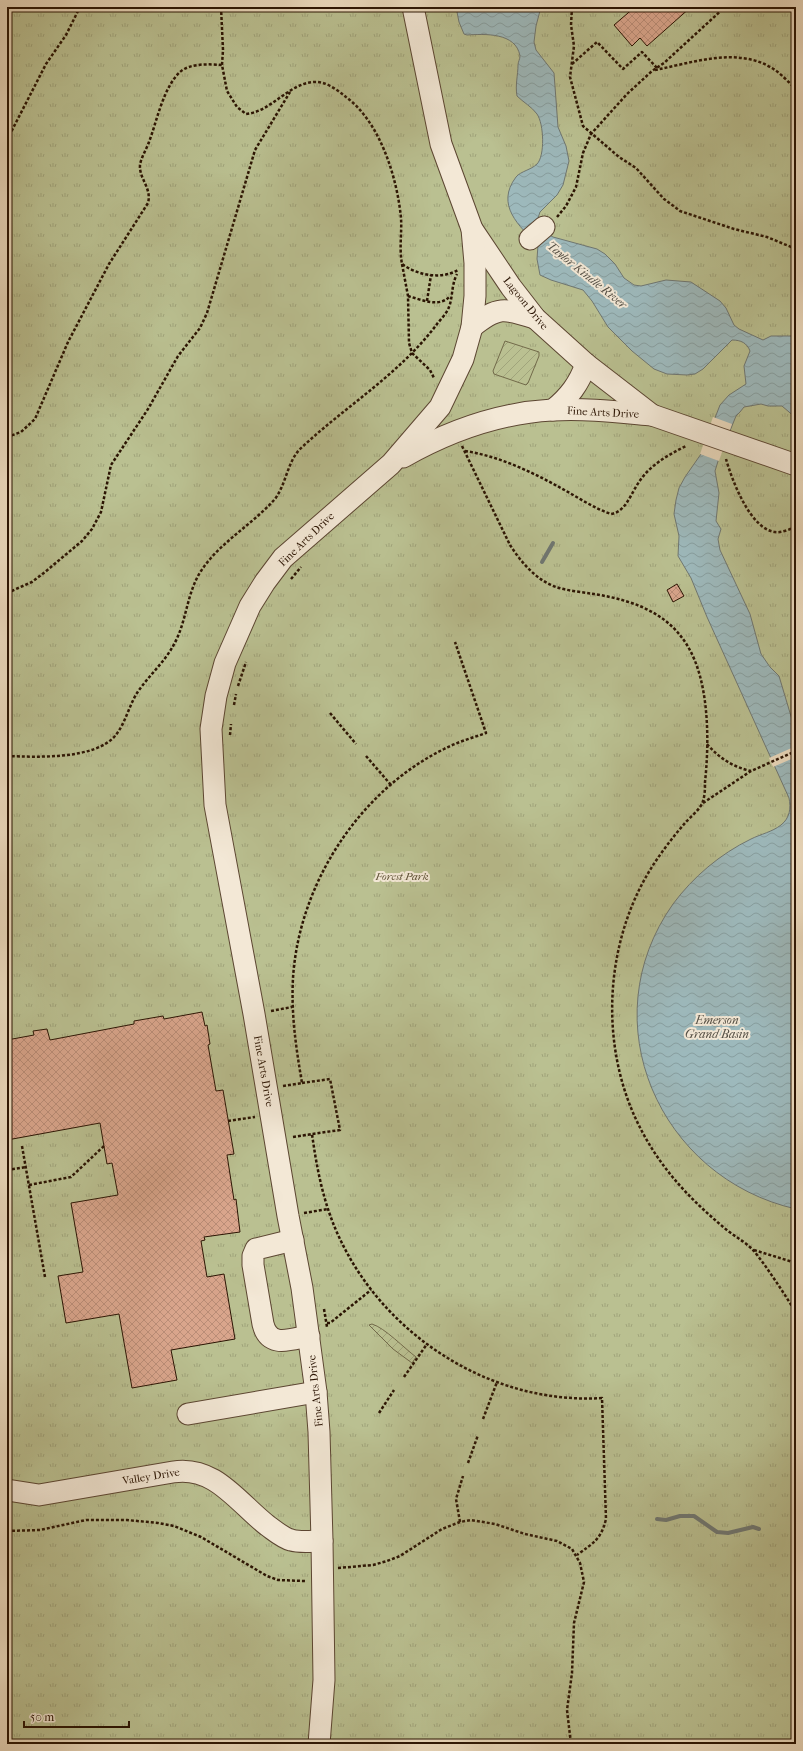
<svg xmlns="http://www.w3.org/2000/svg" width="803" height="1751" font-family="'IM FELL French Canon',serif">
<style>
.park{fill:url(#park-tufts);stroke:#726a4a}
.garden{fill:url(#garden-furrows);stroke:#726a4a}
.water{fill:url(#water-waves);stroke:#6f7772}
.pier{fill:#eddcc0}
.lines{fill:none;stroke-linecap:round;stroke-linejoin:round}
.stream{stroke:#6f7772;stroke-width:4}
.building{fill:url(#building-cross-hatch);stroke:#2b1403}
.minor-casing{stroke:#5c4632;stroke-width:23}
.path{stroke:#2b1403;stroke-width:2.5;stroke-dasharray:3 2;stroke-linecap:butt}
.minor{stroke:#f3e8d6;stroke-width:21}
.labels{text-anchor:middle;stroke-width:4;stroke-linejoin:round;paint-order:stroke}
.street-label{font-size:11px;fill:#2b1403;stroke:#f3e8d6}
.park-label{font-size:11px;font-style:italic;fill:#5d5035;stroke:#f3e8d6}
.water-label{font-size:12px;font-style:italic;fill:#534e44;stroke:#f3e8d6}
</style>
<defs>
<pattern id="park-tufts" width="24" height="20" patternUnits="userSpaceOnUse"><rect width="24" height="20" fill="#bac091"/><path d="M3 7l-1-3M5 7V3M7 7l1-3M15 17l-1-3M17 17v-4M19 17l1-3" fill="none" stroke="#a0a47b"/></pattern>
<pattern id="garden-furrows" width="10" height="10" patternUnits="userSpaceOnUse"><rect width="10" height="10" fill="#bac091"/><path d="M-1 1l2-2M0 10L10 0M9 11l2-2" fill="none" stroke="#a0a47b"/></pattern>
<pattern id="water-waves" width="16" height="10" patternUnits="userSpaceOnUse"><rect width="16" height="10" fill="#9db9bc"/><path d="M0 5q4-4 8 0t8 0" fill="none" stroke="#879ea0"/></pattern>
<pattern id="building-cross-hatch" width="8" height="8" patternUnits="userSpaceOnUse"><rect width="8" height="8" fill="#d9a58c"/><path d="M0 0l8 8M0 8l8-8" fill="none" stroke="#ba8d77"/></pattern>
</defs>
<rect width="100%" height="100%" fill="#eddcc0"/>
<filter id="stains"><feTurbulence type="fractalNoise" baseFrequency=".005" numOctaves="4"/><feColorMatrix values="0 0 0 0 .2 0 0 0 0 .09 0 0 0 0 .02 0 0 0 .5 -.17"/></filter>
<radialGradient id="worn" r=".72"><stop offset=".6" stop-color="#630" stop-opacity="0"/><stop offset="1" stop-color="#630" stop-opacity=".3"/></radialGradient>
<rect class="park" x="7" y="7" width="789" height="1737"/>
<g class="garden">
<path d="M 505,341 L 539,352 L 539,356 L 528,383 L 526,385 L 494,374 L 493,371 Z"/>
<path d="M 372,1324 C 385,1328 404,1348 416,1357 L 412,1363 L 393,1349 L 369,1325 Z"/>
</g>
<path class="water" d="M 456,7 L 541,7 L 536,26 L 534,42 L 536,50 L 554,73 L 558,127 L 566,146 L 569,161 L 563,185 L 557,195 L 540,212 L 537,221 L 546,233 L 553,237 L 597,249 L 605,254 L 615,264 L 624,278 L 634,285 L 641,286 L 666,280 L 691,282 L 720,301 L 726,308 L 734,325 L 739,329 L 763,340 L 771,336 L 796,336 L 796,418 L 782,406 L 768,406 L 761,404 L 744,407 L 740,412 L 736,416 L 719,458 L 715,471 L 719,493 L 716,521 L 721,529 L 718,539 L 720,550 L 750,614 L 761,654 L 770,667 L 779,676 L 796,733 L 796,1209 C 659,1178 590,1021 673,904 C 693,877 720,854 751,839 C 761,834 772,832 781,825 C 790,818 791,808 789,798 L 707,617 L 691,578 L 678,556 L 679,536 L 674,514 L 676,500 L 679,488 L 685,477 L 701,454 L 720,405 L 729,395 L 746,384 L 744,366 L 750,351 C 747,343 741,340 732,340 L 703,369 L 695,374 L 687,375 L 667,374 L 654,369 L 632,351 L 608,327 L 592,301 L 583,290 L 551,280 L 540,275 L 537,259 L 538,245 C 519,226 495,205 516,177 C 521,171 531,170 537,164 C 545,156 544,124 537,114 C 532,107 523,102 517,96 C 515,85 518,75 518,65 C 518,62 520,59 520,56 C 516,32 484,34 467,35 L 464,34 L 459,22 Z"/>
<g class="pier">
<path d="M 713,417 L 732,424 L 719,461 L 700,454 Z"/>
<path d="M 796,746 L 796,757 L 773,767 L 769,758 Z"/>
</g>
<g class="lines">
<g class="stream">
<path d="M 542,562 L 553,543"/>
<path d="M 657,1519 L 666,1520 L 680,1516 L 694,1516 L 717,1532 L 728,1533 L 753,1527 L 759,1529"/>
</g>
</g>
<g class="building">
<path d="M 635,7 L 691,7 L 647,46 L 640,38 L 632,46 L 614,25 Z"/>
<path d="M 677,584 L 684,596 L 673,602 L 667,590 Z"/>
<path d="M 202,1012 L 205,1026 L 207,1025 L 210,1044 L 208,1045 L 216,1091 L 223,1090 L 234,1154 L 227,1155 L 234,1200 L 236,1199 L 240,1232 L 204,1237 L 205,1240 L 201,1241 L 207,1277 L 224,1274 L 235,1339 L 171,1350 L 177,1380 L 132,1388 L 119,1314 L 66,1323 L 58,1276 L 83,1272 L 71,1203 L 118,1195 L 112,1163 L 107,1164 L 100,1123 L 7,1140 L 7,1040 L 34,1035 L 33,1031 L 47,1029 L 50,1040 L 134,1024 L 134,1021 L 163,1016 L 164,1019 Z"/>
</g>
<g class="lines">
<defs>
<g id="minor">
<path d="M 413,7 L 441,144 L 472,229 L 511,287 L 535,318 L 586,364 L 652,415 L 796,465"/>
<path d="M 530,239 L 544,227"/>
<path d="M 472,327 C 498,306 504,308 535,318"/>
<path d="M 553,410 C 569,397 579,384 586,364"/>
<path d="M 403,457 C 449,431 499,413 552,410 C 586,408 619,412 652,415"/>
<path d="M 293,1240 L 256,1249 L 253,1256 L 253,1265 L 263,1324 C 269,1349 291,1339 309,1336"/>
<path d="M 188,1414 L 316,1392"/>
<path d="M 7,1490 L 39,1495 L 173,1472 C 215,1465 238,1503 268,1526 C 275,1531 283,1538 291,1540 C 301,1543 312,1541 322,1541"/>
<path d="M 319,1744 L 324,1680 L 322,1541 L 319,1432 L 316,1392 L 302,1288 L 288,1216 L 254,1014 L 215,805 L 211,729 L 216,696 L 225,663 L 250,606 L 265,582 L 283,558 L 391,464 L 440,407 L 463,359 L 472,327 L 475,296 L 475,263 L 472,229"/>
</g>
</defs>
<use href="#minor" class="minor-casing"/>
<g class="path">
<path d="M 221,7 L 223,50 L 222,65 L 227,91 L 237,107 L 246,114 C 271,112 289,83 314,82 C 326,81 337,90 346,97 C 380,122 397,177 401,218 C 402,233 399,248 402,264 C 417,275 441,280 458,270"/>
<path d="M 572,7 L 571,25 L 574,46 L 570,77 L 583,126 L 619,157 L 636,168 L 664,199 L 680,211 L 734,229 L 767,237 L 796,249"/>
<path d="M 572,64 L 597,42 L 623,69 L 642,52 L 657,68"/>
<path d="M 655,70 C 691,63 736,47 770,67 C 780,72 788,82 796,89"/>
<path d="M 7,140 L 46,64 L 66,35 L 80,7"/>
<path d="M 557,217 L 566,206 L 576,187 L 583,153 L 591,134 L 627,94 L 652,71 L 664,63 L 725,7"/>
<path d="M 402,264 L 408,296 L 409,343 L 412,353 L 430,370 L 434,378"/>
<path d="M 408,296 C 422,300 440,308 450,296"/>
<path d="M 427,301 L 431,275"/>
<path d="M 7,437 L 21,432 L 35,419 L 68,342 L 109,264 L 148,203 C 152,188 139,179 140,165 C 141,158 146,150 149,142 C 157,121 163,88 180,72 C 190,63 209,64 222,65"/>
<path d="M 462,446 L 510,545 C 521,562 536,580 556,587 C 568,591 582,592 594,594 C 638,601 677,616 695,661 C 709,696 709,745 705,782 C 705,788 705,795 703,801 C 701,809 690,817 685,823 C 672,838 660,854 650,870 C 606,942 600,1038 634,1115 C 656,1164 687,1197 728,1231 C 736,1237 745,1242 752,1249 C 756,1253 760,1259 764,1264 C 775,1280 786,1296 796,1313"/>
<path d="M 465,451 C 498,456 530,471 559,487 C 576,496 593,508 611,514 C 626,512 631,493 639,482 C 650,465 668,455 686,446"/>
<path d="M 726,459 C 732,480 750,529 775,532 C 782,533 790,529 796,527"/>
<path d="M 291,579 L 301,567"/>
<path d="M 7,593 L 32,582 L 45,572 L 82,541 L 92,529 L 101,512 L 111,465 L 148,409 L 178,356 L 200,328 L 207,313 L 255,150 L 290,92"/>
<path d="M 238,686 L 246,662"/>
<path d="M 234,705 L 236,694"/>
<path d="M 330,713 L 356,744"/>
<path d="M 230,735 L 231,724"/>
<path d="M 707,744 C 719,758 733,767 751,771"/>
<path d="M 7,756 C 36,757 94,760 115,736 C 126,723 129,704 139,690 C 152,672 169,658 178,636 C 187,615 188,591 201,571 C 220,542 252,525 275,499 C 286,484 287,464 299,450 C 344,407 399,375 437,324 C 441,319 447,313 449,307 C 453,297 451,286 457,274"/>
<path d="M 366,756 L 391,785"/>
<path d="M 703,803 L 751,771 L 796,751"/>
<path d="M 271,1011 L 292,1007"/>
<path d="M 302,1083 L 330,1079 L 340,1130 L 312,1134"/>
<path d="M 283,1086 L 302,1083 C 296,1048 291,1014 293,978 C 299,884 359,791 444,749 C 457,742 472,738 486,733 L 455,642"/>
<path d="M 228,1121 L 255,1117"/>
<path d="M 293,1137 L 312,1134 C 317,1170 324,1206 340,1239 C 386,1337 493,1405 602,1398 L 606,1519 C 601,1540 593,1543 577,1555"/>
<path d="M 22,1146 L 45,1277"/>
<path d="M 7,1170 L 26,1167"/>
<path d="M 29,1185 L 71,1177 L 104,1146"/>
<path d="M 304,1213 L 328,1209"/>
<path d="M 754,1250 L 796,1263"/>
<path d="M 324,1309 L 327,1327"/>
<path d="M 327,1323 L 330,1323 L 371,1290"/>
<path d="M 404,1377 L 427,1344"/>
<path d="M 379,1413 L 394,1390"/>
<path d="M 483,1419 L 497,1382"/>
<path d="M 468,1463 L 478,1435"/>
<path d="M 460,1522 L 456,1499 L 463,1476"/>
<path d="M 7,1531 L 40,1530 L 86,1520 L 127,1520 L 158,1523 L 174,1526 L 201,1537 L 267,1576 L 278,1580 L 305,1581"/>
<path d="M 338,1568 L 373,1565 L 387,1561 L 400,1556 L 442,1529 L 460,1522 L 471,1520 L 495,1524 L 525,1534 L 557,1541 L 572,1549 L 580,1563 L 584,1582 L 574,1623 L 572,1673 L 567,1710 L 571,1744"/>
</g>
<use href="#minor" class="minor"/>
</g>
<g class="labels">
<g class="street-label">
<text transform="translate(526 303) rotate(51)" y="4">Lagoon Drive</text>
<text transform="translate(603 412) rotate(3)" y="4">Fine Arts Drive</text>
<text transform="translate(306 539) rotate(-44)" y="4">Fine Arts Drive</text>
<text transform="translate(264 1071) rotate(80)" y="4">Fine Arts Drive</text>
<text transform="translate(315 1391) rotate(-96)" y="4">Fine Arts Drive</text>
<text transform="translate(151 1476) rotate(-9)" y="4">Valley Drive</text>
</g>
<g class="park-label">
<text x="402" y="880">Forest Park</text>
</g>
<g class="water-label">
<text transform="translate(587 275) rotate(39)" y="4">Taylor Kindle River</text>
<text x="717" y="1024">Emerson<tspan x="717" dy="14">Grand Basin</tspan></text>
</g>
</g>
<rect width="803" height="1751" fill="none" stroke="#eddcc0" stroke-width="24"/>
<rect x="8" y="8" width="787" height="1735" fill="none" stroke="#2b1403" stroke-width="2"/>
<rect x="12" y="12" width="779" height="1727" fill="none" stroke="#2b1403"/>
<path d="M24 1721v6h105v-6" fill="none" stroke="#2b1403" stroke-width="2"/>
<text x="30" y="1721" font-size="12" fill="#2b1403" stroke="#f3e8d6" stroke-width="3" paint-order="stroke">50 m</text>
<rect width="100%" height="100%" filter="url(#stains)"/>
<rect width="100%" height="100%" fill="url(#worn)"/>
</svg>
